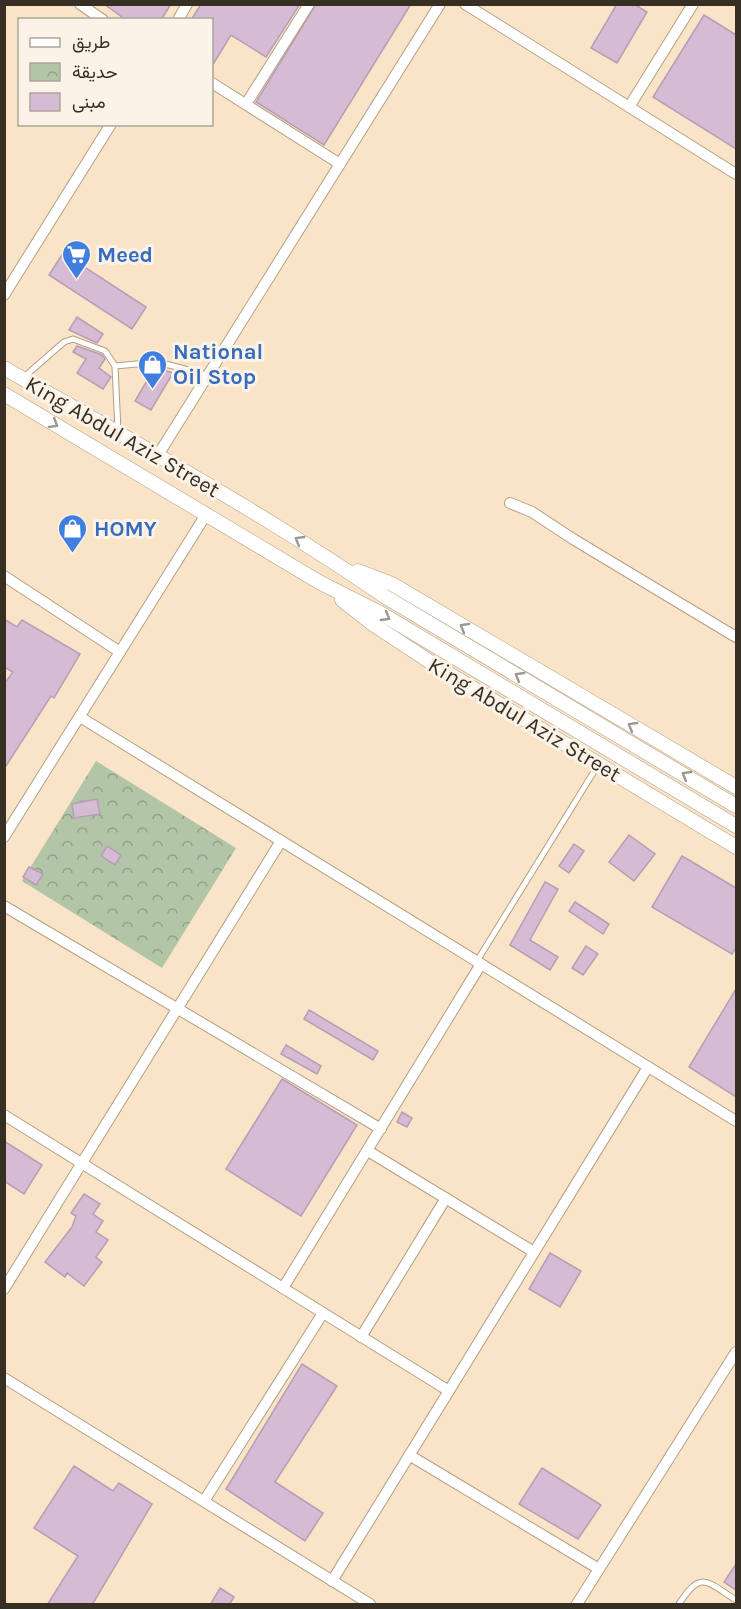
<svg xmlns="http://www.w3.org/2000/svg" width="741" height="1609" font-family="Karla,Vazirmatn,sans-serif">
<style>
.park{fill:url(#park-crowns)}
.building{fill:#d6bbd4;stroke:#b79db5;stroke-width:1.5}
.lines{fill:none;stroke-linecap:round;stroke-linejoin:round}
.service-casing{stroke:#b49f84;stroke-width:7}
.minor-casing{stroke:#b49f84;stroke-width:12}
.tertiary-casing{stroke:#b49f84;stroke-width:15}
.service{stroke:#fff;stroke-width:5}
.minor{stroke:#fff;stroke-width:10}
.tertiary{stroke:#fff;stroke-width:14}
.oneway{stroke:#9c9792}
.labels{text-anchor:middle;stroke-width:6;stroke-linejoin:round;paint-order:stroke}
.shop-label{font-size:22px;font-weight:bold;fill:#366cbe;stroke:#fcf3e8;text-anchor:start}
.street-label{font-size:22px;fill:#382f24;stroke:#fcf3e8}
</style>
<defs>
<pattern id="park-crowns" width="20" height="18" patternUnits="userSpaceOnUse" patternTransform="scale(1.5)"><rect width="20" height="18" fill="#b2c5a7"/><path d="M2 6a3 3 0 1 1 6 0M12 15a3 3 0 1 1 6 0" fill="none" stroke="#92a088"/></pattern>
</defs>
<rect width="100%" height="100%" fill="#fae4c7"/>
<path class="park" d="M 96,761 L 236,848 L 162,968 L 22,881 Z"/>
<g class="building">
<path d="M 104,4 L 171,4 L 161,20 L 126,20 Z"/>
<path d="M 201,4 L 300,4 L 266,57 L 231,35 L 212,66 L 212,20 L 191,20 Z"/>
<path d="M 316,4 L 411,4 L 324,145 L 256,102 Z"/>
<path d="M 617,4 L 634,4 L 647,12 L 617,63 L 591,48 Z"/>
<path d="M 704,15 L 736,35 L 736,149 L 653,97 Z"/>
<path d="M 63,253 L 146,307 L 132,329 L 49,275 Z"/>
<path d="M 77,317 L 103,334 L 97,343 L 69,330 Z"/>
<path d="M 77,346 L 102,355 L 105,359 L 99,368 L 111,377 L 103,389 L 77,373 L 86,359 L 73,352 Z"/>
<path d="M 155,367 L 173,373 L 151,410 L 135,401 Z"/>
<path d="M 4,619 L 17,627 L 22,620 L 80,654 L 54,698 L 51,696 L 4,769 L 4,684 L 13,672 L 4,667 Z"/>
<path d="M 97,799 L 100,814 L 74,818 L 72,804 Z"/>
<path d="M 629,835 L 655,854 L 634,881 L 609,862 Z"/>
<path d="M 574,844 L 584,851 L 569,873 L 559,866 Z"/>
<path d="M 107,846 L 121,855 L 115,865 L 101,856 Z"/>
<path d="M 682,856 L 736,888 L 736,947 L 732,954 L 652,907 Z"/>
<path d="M 29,867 L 43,874 L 36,885 L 23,877 Z"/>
<path d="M 545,882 L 558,889 L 530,940 L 558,957 L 550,970 L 510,945 Z"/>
<path d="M 575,902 L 609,924 L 603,934 L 569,911 Z"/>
<path d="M 586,946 L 598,954 L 583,975 L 572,968 Z"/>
<path d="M 736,989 L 736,1097 L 689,1067 Z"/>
<path d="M 309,1010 L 378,1051 L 373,1060 L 304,1019 Z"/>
<path d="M 286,1045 L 321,1066 L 317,1074 L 281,1054 Z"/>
<path d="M 282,1079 L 357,1125 L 301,1216 L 226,1169 Z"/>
<path d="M 402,1112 L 412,1118 L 407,1127 L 397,1122 Z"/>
<path d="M 4,1141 L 42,1165 L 24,1194 L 4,1181 Z"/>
<path d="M 84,1194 L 100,1204 L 93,1214 L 103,1221 L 96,1232 L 108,1240 L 96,1257 L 102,1262 L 84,1286 L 67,1273 L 65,1277 L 45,1262 L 72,1227 L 76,1216 L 71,1213 Z"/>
<path d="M 550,1253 L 581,1271 L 560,1307 L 529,1289 Z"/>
<path d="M 302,1364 L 337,1386 L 275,1482 L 323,1513 L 305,1541 L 226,1489 Z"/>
<path d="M 74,1466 L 113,1491 L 119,1483 L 152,1504 L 92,1605 L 47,1605 L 78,1556 L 34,1528 Z"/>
<path d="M 542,1468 L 601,1505 L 578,1539 L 519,1504 Z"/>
<path d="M 736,1564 L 736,1590 L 724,1582 Z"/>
<path d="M 220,1588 L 234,1597 L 229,1605 L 210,1605 Z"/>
</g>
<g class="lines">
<defs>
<g id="service">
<path d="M 115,366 L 158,362 L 207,375"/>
<path d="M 24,377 L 64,342 L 73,339 L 105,351 L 115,366 L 118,431"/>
<path d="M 477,961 L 598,765"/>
<path d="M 679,1604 C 701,1570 706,1581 736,1600"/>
</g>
<g id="minor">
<path d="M 80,4 L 103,20"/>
<path d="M 465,4 L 736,174"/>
<path d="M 178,20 L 187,4"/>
<path d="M 212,83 L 340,164"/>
<path d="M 246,104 L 309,4"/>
<path d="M 629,107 L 693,4"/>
<path d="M 4,295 L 111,124"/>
<path d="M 158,455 L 440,4"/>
<path d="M 510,503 L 532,512 L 573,539 L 736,637"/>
<path d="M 4,576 L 120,652"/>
<path d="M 80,717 L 736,1121"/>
<path d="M 4,837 L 207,513"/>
<path d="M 4,906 L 381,1129"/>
<path d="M 4,1115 L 449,1391"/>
<path d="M 368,1151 L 534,1252"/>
<path d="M 283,1288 L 481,964"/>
<path d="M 4,1289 L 281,841"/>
<path d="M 361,1337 L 446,1198"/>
<path d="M 4,1378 L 370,1604"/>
<path d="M 409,1455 L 599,1569"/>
<path d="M 204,1501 L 323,1313"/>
<path d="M 332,1581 L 648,1067"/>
<path d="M 577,1604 L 736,1352"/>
</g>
<g id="tertiary">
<path d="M 4,368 C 132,441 262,512 384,596 L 736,806"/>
<path d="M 4,394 L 319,582 L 382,614 L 736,826"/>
<path d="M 358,571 L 392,584 L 736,787"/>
<path d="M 342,600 L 374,625 L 441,669 L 736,847"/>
</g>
</defs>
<use href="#service" class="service-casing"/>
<use href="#minor" class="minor-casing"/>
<use href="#tertiary" class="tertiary-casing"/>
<use href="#service" class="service"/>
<use href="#minor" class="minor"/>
<use href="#tertiary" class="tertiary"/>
</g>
<defs><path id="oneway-chevron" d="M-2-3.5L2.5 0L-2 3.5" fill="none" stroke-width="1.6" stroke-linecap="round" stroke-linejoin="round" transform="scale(1.5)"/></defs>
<g class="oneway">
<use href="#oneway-chevron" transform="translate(54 424) rotate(31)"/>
<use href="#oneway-chevron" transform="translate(299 540) rotate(-149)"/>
<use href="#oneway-chevron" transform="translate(386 617) rotate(30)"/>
<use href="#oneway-chevron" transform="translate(464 627) rotate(-150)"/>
<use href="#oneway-chevron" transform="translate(519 676) rotate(-149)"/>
<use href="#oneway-chevron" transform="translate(632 726) rotate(-150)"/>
<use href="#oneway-chevron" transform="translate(686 775) rotate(-149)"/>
</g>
<defs>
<symbol id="supermarket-pin" viewBox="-11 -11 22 30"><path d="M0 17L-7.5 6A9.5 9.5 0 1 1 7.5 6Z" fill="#3f7fe0" stroke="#fcf3e8"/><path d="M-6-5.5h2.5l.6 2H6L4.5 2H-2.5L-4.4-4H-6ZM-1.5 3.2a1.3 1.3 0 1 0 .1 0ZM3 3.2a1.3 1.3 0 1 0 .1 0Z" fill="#fff"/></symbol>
<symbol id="shop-pin" viewBox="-11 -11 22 30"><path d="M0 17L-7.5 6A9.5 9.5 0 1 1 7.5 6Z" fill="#3f7fe0" stroke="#fcf3e8"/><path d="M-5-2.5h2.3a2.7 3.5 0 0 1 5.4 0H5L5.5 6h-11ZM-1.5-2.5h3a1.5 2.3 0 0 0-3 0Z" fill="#fff"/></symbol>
</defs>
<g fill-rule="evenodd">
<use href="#supermarket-pin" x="60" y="238" width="33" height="45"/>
<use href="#shop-pin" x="136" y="348" width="33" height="45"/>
<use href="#shop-pin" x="56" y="512" width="33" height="45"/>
</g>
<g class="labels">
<g class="shop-label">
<text x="97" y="262">Meed</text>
<text x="173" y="359">National<tspan x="173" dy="25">Oil Stop</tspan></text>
<text x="94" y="536">HOMY</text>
</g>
<g class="street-label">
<text transform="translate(123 436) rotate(30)" y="8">King Abdul Aziz Street</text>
<text transform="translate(525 719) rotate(31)" y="8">King Abdul Aziz Street</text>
</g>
</g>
<rect width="741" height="1609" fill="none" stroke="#382f24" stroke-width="12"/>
<rect x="18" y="18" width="195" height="108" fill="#fcf3e8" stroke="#aea59a" stroke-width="1.5"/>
<rect x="30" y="38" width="30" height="9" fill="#ffffff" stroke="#aea59a" stroke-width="1.5"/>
<text x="72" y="48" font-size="18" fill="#382f24">طريق</text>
<rect x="30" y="63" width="30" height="18" fill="url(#park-crowns)" stroke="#aea59a" stroke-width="1.5"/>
<text x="72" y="78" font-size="18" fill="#382f24">حديقة</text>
<rect x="30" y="93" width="30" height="18" fill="#d6bbd4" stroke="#aea59a" stroke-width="1.5"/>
<text x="72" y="108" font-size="18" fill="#382f24">مبنى</text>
</svg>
